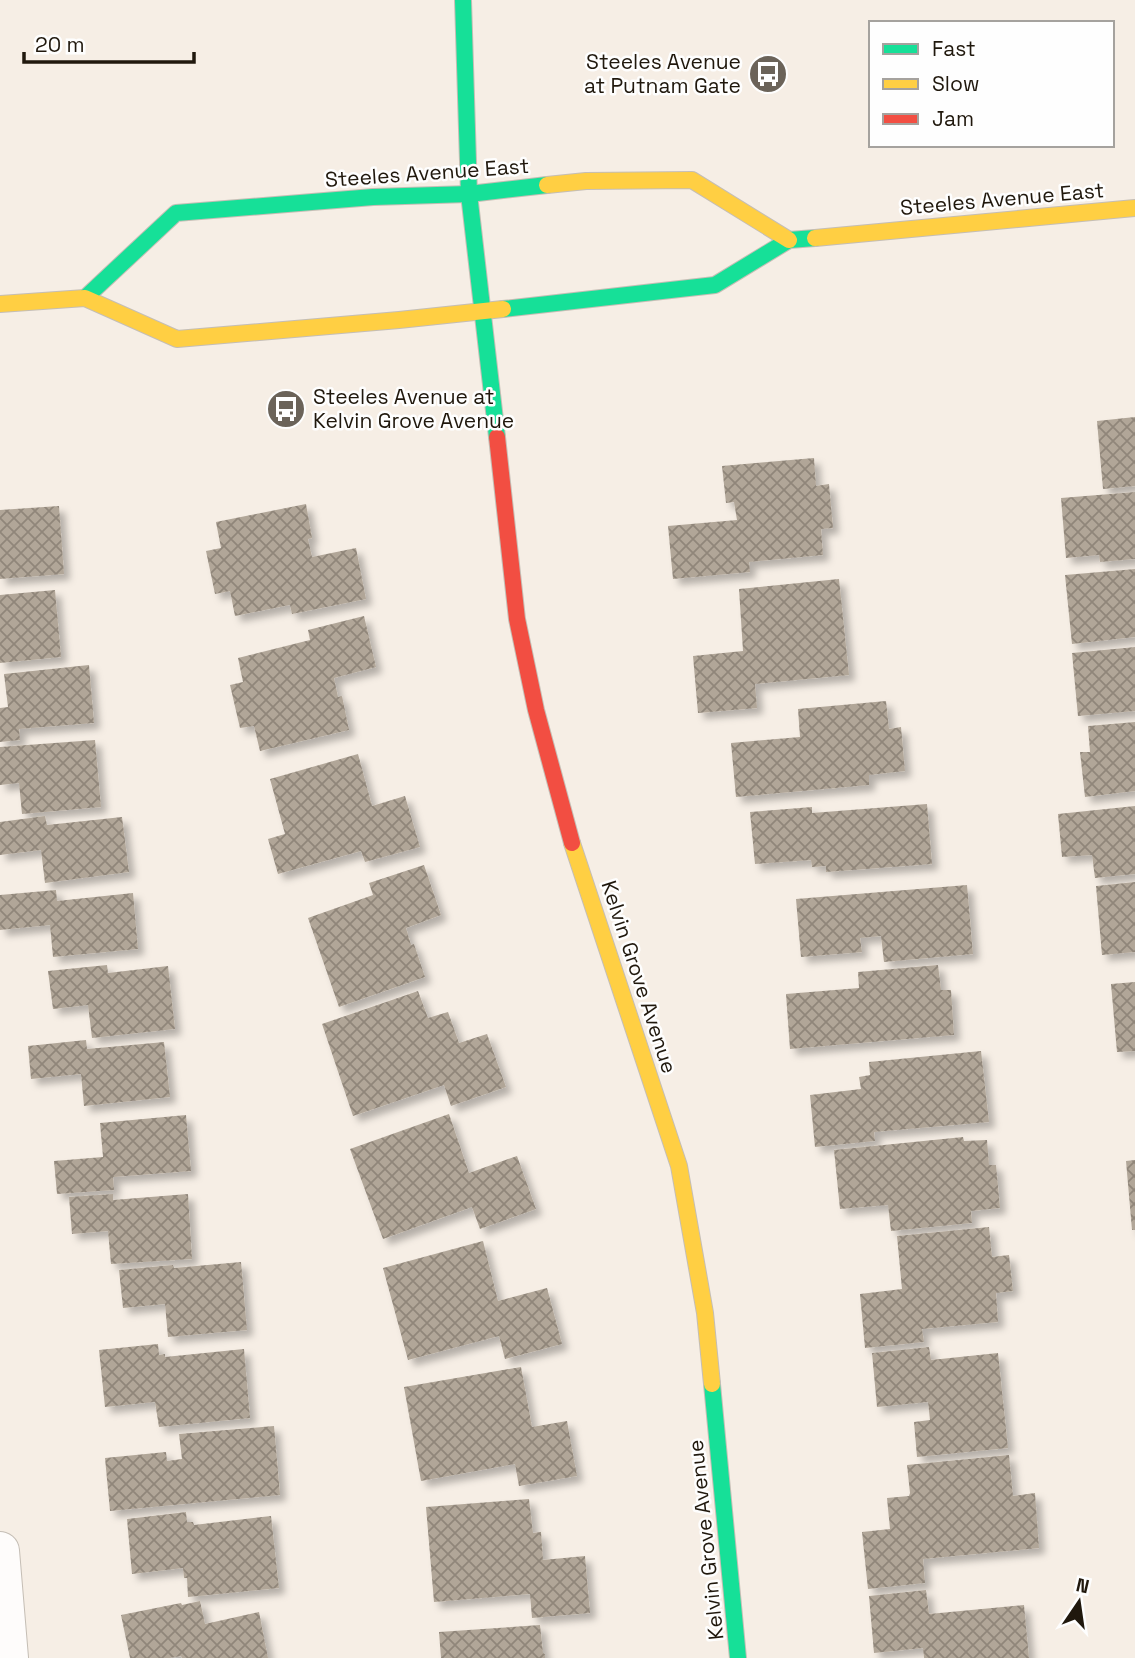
<svg xmlns="http://www.w3.org/2000/svg" width="1135" height="1658" font-family="'Space Grotesk',sans-serif">
<style>
.building{fill:url(#building-cross-hatch);filter:url(#shadow)}
.lines{fill:none;stroke-linecap:round;stroke-linejoin:round}
.street-casing{stroke:#c5beb5;stroke-width:40}
.fast-casing{stroke:#c5beb5;stroke-width:18}
.slow-casing{stroke:#c5beb5;stroke-width:18}
.jam-casing{stroke:#c5beb5;stroke-width:18}
.street{stroke:#fefcfb;stroke-width:38}
.fast{stroke:#16e098;stroke-width:16}
.slow{stroke:#ffcf43;stroke-width:16}
.jam{stroke:#f24e42;stroke-width:16}
.labels{text-anchor:middle;stroke-width:5;stroke-linejoin:round;paint-order:stroke}
.poi-label{font-size:21px;fill:#20180d;stroke:#fefefe;text-anchor:end}
.street-label{font-size:21px;fill:#20180d;stroke:#fefefe}
</style>
<defs>
<pattern id="building-cross-hatch" width="8" height="8" patternUnits="userSpaceOnUse" patternTransform="scale(1.75)"><rect width="8" height="8" fill="#b1a698"/><path d="M0 0l8 8M0 8l8-8" fill="none" stroke="#90867a"/></pattern>
<filter id="shadow"><feDropShadow dx="6" dy="6" stdDeviation="3.5" flood-color="#0004"/></filter>
</defs>
<rect width="100%" height="100%" fill="#f6eee5"/>
<g class="building">
<path d="M 1135,417 L 1135,486 L 1103,489 L 1097,421 Z"/>
<path d="M 814,458 L 816,486 L 829,484 L 833,528 L 821,529 L 823,555 L 749,562 L 750,572 L 673,579 L 668,526 L 737,520 L 734,502 L 726,503 L 722,466 Z"/>
<path d="M 1135,492 L 1135,559 L 1100,562 L 1099,555 L 1066,558 L 1061,498 Z"/>
<path d="M 306,504 L 312,538 L 308,539 L 312,557 L 356,548 L 366,599 L 292,614 L 290,605 L 235,616 L 230,591 L 215,594 L 206,551 L 221,548 L 216,522 Z"/>
<path d="M 59,506 L 64,574 L 0,579 L 0,510 Z"/>
<path d="M 1135,569 L 1135,637 L 1072,644 L 1065,575 Z"/>
<path d="M 839,579 L 849,675 L 755,684 L 757,708 L 698,713 L 693,656 L 743,651 L 739,589 Z"/>
<path d="M 55,590 L 61,657 L 0,663 L 0,595 Z"/>
<path d="M 364,616 L 376,667 L 334,678 L 338,697 L 342,696 L 349,730 L 260,751 L 254,726 L 240,728 L 230,685 L 243,682 L 238,658 L 310,640 L 308,630 Z"/>
<path d="M 1135,647 L 1135,711 L 1078,716 L 1072,653 Z"/>
<path d="M 89,665 L 94,723 L 19,729 L 20,740 L 0,742 L 0,708 L 8,707 L 4,674 Z"/>
<path d="M 886,701 L 889,729 L 901,727 L 905,771 L 869,775 L 869,785 L 736,797 L 731,743 L 800,737 L 798,709 Z"/>
<path d="M 1135,722 L 1135,791 L 1085,797 L 1080,752 L 1090,752 L 1088,726 Z"/>
<path d="M 95,740 L 101,807 L 22,814 L 19,783 L 0,785 L 0,747 Z"/>
<path d="M 358,754 L 372,806 L 405,796 L 420,847 L 365,862 L 361,851 L 278,874 L 268,839 L 285,834 L 270,779 Z"/>
<path d="M 927,804 L 932,864 L 826,872 L 826,866 L 812,867 L 811,860 L 755,864 L 750,812 L 812,807 L 812,813 Z"/>
<path d="M 1135,806 L 1135,874 L 1095,878 L 1092,855 L 1062,857 L 1058,814 Z"/>
<path d="M 45,816 L 47,825 L 122,817 L 129,872 L 45,883 L 41,850 L 0,855 L 0,822 Z"/>
<path d="M 424,865 L 441,915 L 406,928 L 411,945 L 414,944 L 425,977 L 339,1007 L 308,918 L 373,895 L 369,883 Z"/>
<path d="M 1135,882 L 1135,952 L 1102,955 L 1096,886 Z"/>
<path d="M 967,885 L 973,954 L 884,962 L 881,936 L 860,938 L 862,952 L 801,957 L 796,899 Z"/>
<path d="M 56,890 L 57,901 L 133,893 L 138,949 L 53,957 L 50,925 L 0,930 L 0,895 Z"/>
<path d="M 107,965 L 108,973 L 168,966 L 175,1029 L 92,1038 L 88,1005 L 53,1009 L 48,971 Z"/>
<path d="M 938,965 L 941,990 L 951,990 L 954,1035 L 790,1049 L 786,994 L 859,988 L 858,972 Z"/>
<path d="M 1135,982 L 1135,1051 L 1117,1052 L 1111,984 Z"/>
<path d="M 418,991 L 428,1018 L 448,1012 L 459,1043 L 487,1034 L 506,1087 L 451,1106 L 444,1085 L 353,1116 L 322,1024 Z"/>
<path d="M 86,1040 L 87,1049 L 164,1042 L 170,1097 L 84,1106 L 81,1074 L 31,1079 L 28,1046 Z"/>
<path d="M 981,1051 L 989,1122 L 874,1132 L 875,1141 L 815,1147 L 810,1095 L 861,1089 L 859,1077 L 870,1075 L 869,1062 Z"/>
<path d="M 449,1114 L 469,1173 L 517,1156 L 536,1209 L 480,1229 L 472,1207 L 383,1239 L 350,1149 Z"/>
<path d="M 186,1115 L 191,1171 L 113,1177 L 114,1190 L 57,1194 L 54,1161 L 103,1157 L 100,1123 Z"/>
<path d="M 963,1137 L 964,1141 L 987,1140 L 989,1165 L 996,1165 L 1000,1208 L 971,1211 L 972,1223 L 891,1231 L 888,1205 L 840,1209 L 834,1150 Z"/>
<path d="M 1135,1160 L 1135,1230 L 1132,1230 L 1126,1161 Z"/>
<path d="M 113,1194 L 113,1200 L 188,1194 L 192,1259 L 111,1264 L 108,1231 L 72,1234 L 69,1197 Z"/>
<path d="M 989,1227 L 992,1257 L 1009,1255 L 1013,1291 L 996,1293 L 998,1322 L 922,1329 L 924,1342 L 865,1348 L 860,1294 L 902,1289 L 897,1236 Z"/>
<path d="M 483,1241 L 498,1301 L 547,1288 L 562,1344 L 505,1359 L 499,1336 L 408,1360 L 383,1268 Z"/>
<path d="M 241,1262 L 247,1330 L 168,1337 L 165,1304 L 123,1308 L 119,1270 L 173,1265 L 174,1268 Z"/>
<path d="M 158,1344 L 159,1355 L 165,1354 L 165,1357 L 244,1349 L 250,1418 L 159,1427 L 155,1402 L 105,1407 L 99,1350 Z"/>
<path d="M 929,1347 L 931,1360 L 998,1353 L 1008,1448 L 917,1457 L 914,1422 L 930,1420 L 928,1402 L 877,1407 L 872,1353 Z"/>
<path d="M 521,1367 L 532,1427 L 567,1421 L 577,1476 L 519,1486 L 515,1464 L 421,1481 L 404,1387 Z"/>
<path d="M 274,1426 L 280,1495 L 110,1511 L 105,1458 L 166,1452 L 167,1461 L 182,1459 L 179,1434 Z"/>
<path d="M 1009,1455 L 1013,1496 L 1035,1493 L 1039,1548 L 923,1559 L 925,1583 L 868,1589 L 862,1532 L 890,1529 L 887,1498 L 909,1496 L 910,1493 L 907,1465 Z"/>
<path d="M 529,1499 L 533,1533 L 541,1532 L 543,1560 L 585,1556 L 590,1613 L 532,1618 L 530,1594 L 434,1602 L 426,1507 Z"/>
<path d="M 186,1512 L 187,1522 L 193,1522 L 194,1525 L 271,1516 L 279,1588 L 188,1597 L 187,1578 L 184,1578 L 183,1568 L 132,1574 L 127,1519 Z"/>
<path d="M 926,1590 L 929,1614 L 1024,1605 L 1029,1658 L 924,1658 L 923,1648 L 874,1653 L 869,1596 Z"/>
<path d="M 200,1601 L 205,1624 L 259,1612 L 268,1658 L 182,1658 L 181,1656 L 170,1658 L 130,1658 L 121,1615 L 181,1603 L 182,1605 Z"/>
<path d="M 540,1625 L 543,1653 L 545,1654 L 545,1658 L 441,1658 L 439,1632 Z"/>
</g>
<g class="lines">
<defs>
<path id="street" d="M 0,1551 L 9,1658"/>
<g id="fast">
<path d="M 463,0 L 469,194 L 497,437"/>
<path d="M 85,298 L 176,213 L 373,197 L 469,194 L 547,185"/>
<path d="M 503,309 L 715,285 L 789,240 L 815,238"/>
<path d="M 712,1384 L 738,1658"/>
</g>
<g id="slow">
<path d="M 547,185 L 586,181 L 692,180 L 789,240"/>
<path d="M 815,238 L 1135,208"/>
<path d="M 0,304 L 85,298 L 177,339 L 399,320 L 503,309"/>
<path d="M 572,843 L 679,1166 L 705,1313 L 712,1384"/>
</g>
<path id="jam" d="M 497,437 L 517,619 L 536,710 L 572,843"/>
</defs>
<use href="#street" class="street-casing"/>
<use href="#fast" class="fast-casing"/>
<use href="#slow" class="slow-casing"/>
<use href="#jam" class="jam-casing"/>
<use href="#street" class="street"/>
<use href="#fast" class="fast"/>
<use href="#slow" class="slow"/>
<use href="#jam" class="jam"/>
</g>
<defs>
<symbol id="bus-disc" viewBox="-11 -11 22 22"><circle r="9.5" fill="#6b6359" stroke="#fefefe"/><path d="M-5-6H5V4H4V6H2V4H-2V6H-4V4H-5ZM-3.5-4V0h7V-4ZM-3.5 1.2v1.5H-2V1.2ZM2 1.2v1.5H3.5V1.2Z" fill="#fff"/></symbol>
</defs>
<g fill-rule="evenodd">
<use href="#bus-disc" x="746" y="52" width="44" height="44"/>
<use href="#bus-disc" x="264" y="387" width="44" height="44"/>
</g>
<g class="labels">
<g class="poi-label">
<text x="741" y="69">Steeles Avenue<tspan x="741" dy="24">at Putnam Gate</tspan></text>
<text x="313" y="404" text-anchor="start">Steeles Avenue at<tspan x="313" dy="24">Kelvin Grove Avenue</tspan></text>
</g>
<g class="street-label">
<text transform="translate(427 173) rotate(-4)" y="7">Steeles Avenue East</text>
<text transform="translate(1002 199) rotate(-5)" y="7">Steeles Avenue East</text>
<text transform="translate(639 977) rotate(72)" y="7">Kelvin Grove Avenue</text>
<text transform="translate(706 1540) rotate(-96)" y="7">Kelvin Grove Avenue</text>
</g>
</g>
<rect x="869" y="21" width="245" height="126" fill="#fefefe" stroke="#a5a29e" stroke-width="2"/>
<rect x="883" y="44" width="35" height="10" fill="#16e098" stroke="#a5a29e" stroke-width="2"/>
<text x="932" y="56" font-size="21" fill="#20180d">Fast</text>
<rect x="883" y="79" width="35" height="10" fill="#ffcf43" stroke="#a5a29e" stroke-width="2"/>
<text x="932" y="91" font-size="21" fill="#20180d">Slow</text>
<rect x="883" y="114" width="35" height="10" fill="#f24e42" stroke="#a5a29e" stroke-width="2"/>
<text x="932" y="126" font-size="21" fill="#20180d">Jam</text>
<g transform="translate(1079 1602) rotate(13)" stroke="#fefefe" stroke-width="5" paint-order="stroke">
<path d="M0-5L12 26L0 18L-12 26Z" fill="#20180d"/>
<text y="-10" font-size="19" font-weight="bold" text-anchor="middle" fill="#20180d">N</text>
</g>
<path d="M24 52v10h170v-10" fill="none" stroke="#20180d" stroke-width="3.5"/>
<text x="35" y="52" font-size="21" fill="#20180d" stroke="#fefefe" stroke-width="5" paint-order="stroke">20 m</text>
</svg>
